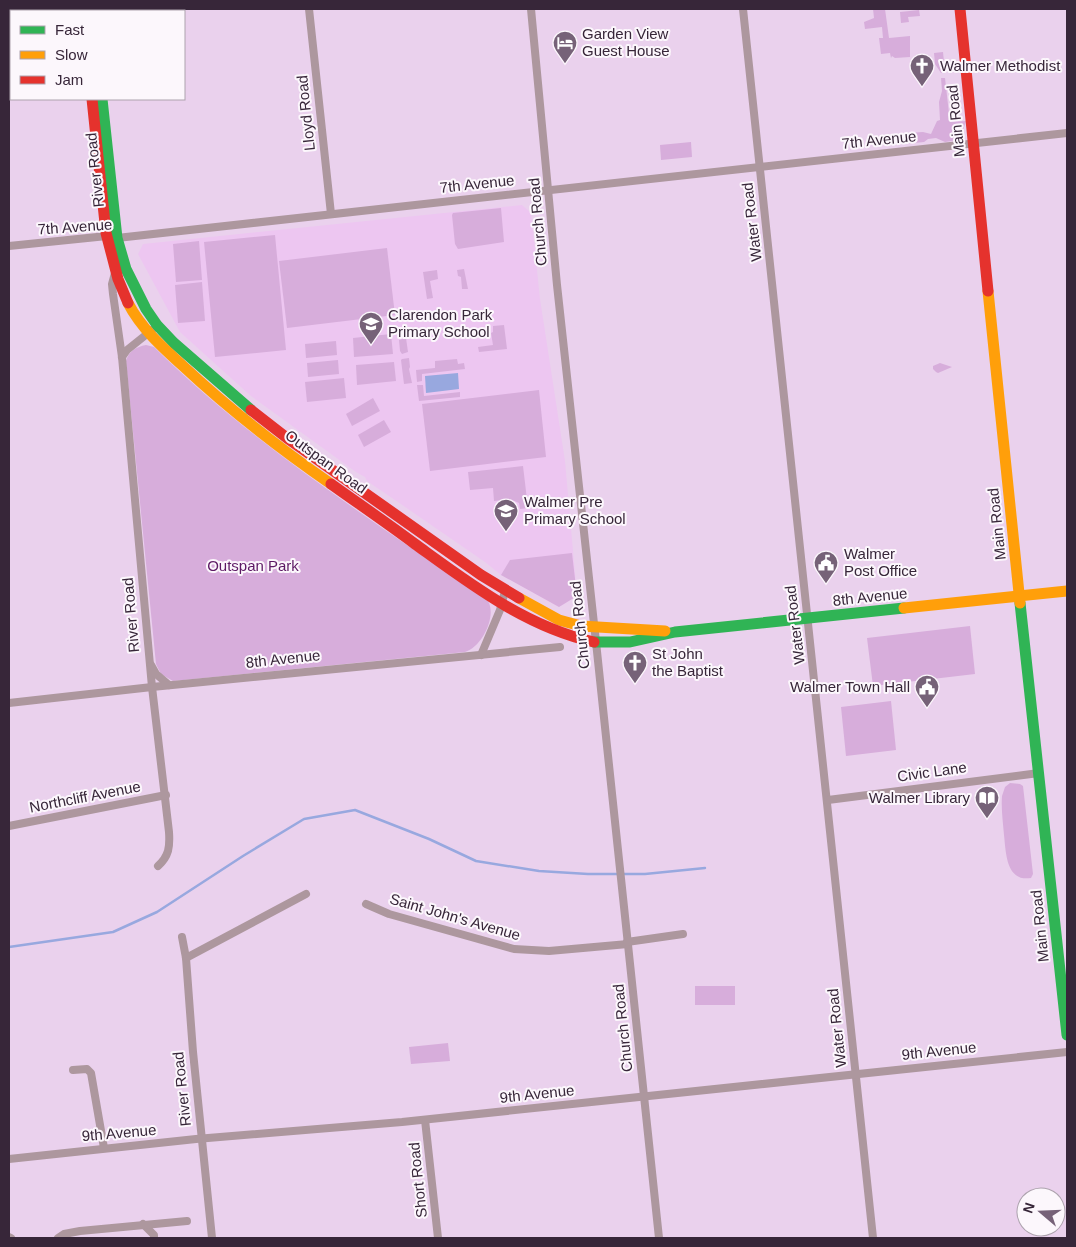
<svg xmlns="http://www.w3.org/2000/svg" width="1076" height="1247" font-family="Helvetica,sans-serif">
<style>
.built{fill:#edc6f1}
.green{fill:#d7addb}
.water{fill:#98a8df}
.lines{fill:none;stroke-linecap:round;stroke-linejoin:round}
.stream{stroke:#98a8df;stroke-width:2.5}
.street{stroke:#ad979e;stroke-width:8}
.fast{stroke:#30b455;stroke-width:11}
.slow{stroke:#ff9f0a;stroke-width:11}
.jam{stroke:#e5322d;stroke-width:11}
.labels{text-anchor:middle;stroke-width:4;stroke-linejoin:round;paint-order:stroke}
.poi-label{font-size:15px;fill:#372639;stroke:#fcf7fc;text-anchor:start}
.street-label{font-size:15px;fill:#372639;stroke:#fcf7fc}
.park-label{font-size:15px;fill:#5d1964;stroke:#fcf7fc}
</style>
<rect width="100%" height="100%" fill="#ead1ed"/>
<path class="built" d="M 522,205 L 531,213 L 540,299 L 565,461 L 577,596 L 559,607 L 501,575 L 485,562 L 395,500 L 367,481 L 365,477 L 356,472 L 251,396 L 180,332 L 138,254 L 143,244 Z"/>
<g class="green">
<path d="M 873,9 L 885,9 L 889,38 L 910,36 L 910,57 L 895,58 L 892,56 L 891,58 L 890,53 L 881,54 L 879,38 L 883,38 L 882,27 L 865,29 L 864,22 L 874,18 Z"/>
<path d="M 919,10 L 920,16 L 908,17 L 909,22 L 901,23 L 900,12 Z"/>
<path d="M 943,52 L 945,72 L 941,73 L 935,64 L 934,53 Z"/>
<path d="M 941,78 L 945,78 L 950,122 L 966,121 L 962,134 L 959,138 L 952,141 L 945,142 L 936,138 L 928,139 L 924,142 L 904,144 L 903,138 L 907,133 L 923,132 L 931,134 L 937,121 L 940,120 L 939,102 L 942,91 Z"/>
<path d="M 691,142 L 692,157 L 661,160 L 660,145 Z"/>
<path d="M 501,208 L 504,242 L 458,249 L 455,244 L 452,215 L 453,213 Z"/>
<path d="M 275,235 L 286,350 L 215,357 L 204,242 Z"/>
<path d="M 199,241 L 202,280 L 176,282 L 173,244 Z"/>
<path d="M 387,248 L 395,315 L 287,328 L 279,261 Z"/>
<path d="M 464,269 L 468,289 L 462,289 L 461,277 L 458,276 L 457,270 Z"/>
<path d="M 437,270 L 438,279 L 430,281 L 433,298 L 427,299 L 423,272 Z"/>
<path d="M 202,282 L 205,321 L 178,323 L 175,285 Z"/>
<path d="M 504,325 L 507,349 L 479,352 L 478,347 L 493,345 L 491,333 L 493,332 L 493,326 Z"/>
<path d="M 391,334 L 393,354 L 354,357 L 353,338 Z"/>
<path d="M 406,338 L 408,352 L 402,354 L 400,351 L 399,340 Z"/>
<path d="M 336,341 L 337,355 L 306,358 L 305,344 Z"/>
<path d="M 146,345 L 154,347 C 253,445 374,521 488,601 C 497,616 482,647 465,652 L 173,681 L 161,674 L 156,664 L 126,361 C 129,351 136,347 146,345 Z"/>
<path d="M 409,358 L 410,367 L 409,369 L 412,383 L 404,384 L 401,360 L 402,359 Z"/>
<path d="M 457,359 L 458,364 L 464,363 L 465,369 L 422,374 L 422,381 L 417,382 L 416,370 L 435,368 L 435,361 Z"/>
<path d="M 338,360 L 339,374 L 308,377 L 307,363 Z"/>
<path d="M 394,362 L 396,381 L 357,385 L 356,365 Z"/>
<path d="M 940,363 L 952,367 L 938,373 L 936,372 L 933,369 L 933,366 Z"/>
<path d="M 344,378 L 346,398 L 307,402 L 305,382 Z"/>
<path d="M 417,385 L 423,385 L 424,396 L 460,392 L 460,397 L 419,401 Z"/>
<path d="M 539,390 L 546,457 L 430,471 L 422,404 Z"/>
<path d="M 373,398 L 380,411 L 352,426 L 346,414 Z"/>
<path d="M 384,420 L 391,432 L 364,447 L 358,435 Z"/>
<path d="M 523,466 L 528,508 L 520,509 L 519,503 L 510,499 L 494,501 L 493,488 L 470,490 L 468,472 Z"/>
<path d="M 572,553 L 577,596 L 559,607 L 501,575 L 510,560 Z"/>
<path d="M 970,626 L 975,674 L 873,686 L 867,638 Z"/>
<path d="M 891,701 L 896,750 L 846,756 L 841,707 Z"/>
<path d="M 1010,783 L 1020,784 L 1023,786 L 1033,874 L 1031,878 C 1006,882 1006,853 1004,835 C 1003,822 1001,809 1002,796 L 1005,787 Z"/>
<rect x="695" y="986" width="40" height="19"/>
<path d="M 448,1043 L 450,1061 L 411,1064 L 409,1047 Z"/>
</g>
<path class="water" d="M 458,373 L 459,389 L 426,393 L 425,376 Z"/>
<g class="lines">
<path class="stream" d="M 9,947 L 113,932 L 157,912 L 243,856 L 304,819 L 355,810 L 429,839 L 476,861 L 539,871 L 588,874 L 645,874 L 705,868"/>
<g class="street">
<path d="M 309,9 L 331,214"/>
<path d="M 531,9 L 557,285 L 596,642 L 659,1238"/>
<path d="M 743,9 L 873,1238"/>
<path d="M 9,246 L 107,236 L 117,238 L 1067,133"/>
<path d="M 115,273 L 112,284 L 113,294 L 122,357 L 152,687 L 169,832 C 170,847 169,856 158,866"/>
<path d="M 122,357 L 127,350 L 152,330"/>
<path d="M 481,655 L 500,610 L 505,591"/>
<path d="M 151,665 L 156,674 L 169,685"/>
<path d="M 9,703 L 152,687 L 560,647"/>
<path d="M 828,800 L 1039,773"/>
<path d="M 9,826 L 166,795"/>
<path d="M 366,904 L 389,914 L 514,949 L 549,951 L 628,944"/>
<path d="M 182,937 L 186,958 L 193,1052 L 212,1238"/>
<path d="M 627,942 L 683,934"/>
<path d="M 186,958 L 306,894"/>
<path d="M 73,1070 L 87,1069 L 91,1073 L 104,1148"/>
<path d="M 425,1120 L 438,1238"/>
<path d="M 9,1159 L 196,1139 L 402,1122 L 1067,1052"/>
<path d="M 143,1224 L 154,1235 L 154,1238"/>
<path d="M 9,1237 L 11,1238"/>
<path d="M 58,1238 L 64,1234 L 80,1231 L 187,1221"/>
</g>
<g class="fast">
<path d="M 102,99 L 117,238 L 126,269 L 146,309 L 157,325 L 174,343 L 251,410"/>
<path d="M 1020,603 L 1067,1035"/>
<path d="M 594,642 L 630,642 L 675,632 L 904,608"/>
</g>
<g class="slow">
<path d="M 988,291 L 1020,603"/>
<path d="M 128,303 C 141,328 162,347 183,366 C 229,409 279,448 331,484"/>
<path d="M 519,598 L 559,620 L 581,626 L 665,631"/>
<path d="M 904,608 L 1067,591"/>
</g>
<g class="jam">
<path d="M 83,9 L 83,11"/>
<path d="M 94,9 L 94,11"/>
<path d="M 960,9 L 988,291"/>
<path d="M 92,99 L 106,233 L 118,279 L 128,303"/>
<path d="M 251,410 L 287,438 L 481,575 L 519,598"/>
<path d="M 331,484 C 359,504 387,523 415,544 C 469,583 526,627 594,642"/>
</g>
</g>
<defs>
<symbol id="hotel-pin" viewBox="-11 -11 22 30"><path d="M0 17L-7.5 6A9.5 9.5 0 1 1 7.5 6Z" fill="#766278" stroke="#fcf7fc"/><path d="M-6-4.5h1.5V1H6V5H4.5V3h-9V5H-6ZM-4 0a1.8 1.8 0 1 1 3.6 0ZM.5 0V-2.5h3Q6-2.5 6 0Z" fill="#fff"/></symbol>
<symbol id="church-pin" viewBox="-11 -11 22 30"><path d="M0 17L-7.5 6A9.5 9.5 0 1 1 7.5 6Z" fill="#766278" stroke="#fcf7fc"/><path d="M-1.2-6h2.4v3.5h3.3v2.4h-3.3V6h-2.4V-.1h-3.3v-2.4h3.3Z" fill="#fff"/></symbol>
<symbol id="school-pin" viewBox="-11 -11 22 30"><path d="M0 17L-7.5 6A9.5 9.5 0 1 1 7.5 6Z" fill="#766278" stroke="#fcf7fc"/><path d="M0-5L7-2L0 1L-7-2ZM-4 1L0 2.5L4 1V4Q0 6-4 4Z" fill="#fff"/></symbol>
<symbol id="civic-pin" viewBox="-11 -11 22 30"><path d="M0 17L-7.5 6A9.5 9.5 0 1 1 7.5 6Z" fill="#766278" stroke="#fcf7fc"/><path d="M-.6-6.5H3V-4.5H.6V-3L4-1V1h2V6H-6V1h2V-1L-.6-3ZM-1.2 2.5V6h2.4V2.5Z" fill="#fff"/></symbol>
<symbol id="library-pin" viewBox="-11 -11 22 30"><path d="M0 17L-7.5 6A9.5 9.5 0 1 1 7.5 6Z" fill="#766278" stroke="#fcf7fc"/><path d="M-6-4Q-3-5.5-.7-3.5V5Q-3 3-6 4ZM6-4Q3-5.5 .7-3.5V5Q3 3 6 4Z" fill="#fff"/></symbol>
</defs>
<g fill-rule="evenodd">
<use href="#hotel-pin" x="551" y="29" width="28" height="38"/>
<use href="#church-pin" x="908" y="52" width="28" height="38"/>
<use href="#school-pin" x="357" y="310" width="28" height="38"/>
<use href="#school-pin" x="492" y="497" width="28" height="38"/>
<use href="#civic-pin" x="812" y="549" width="28" height="38"/>
<use href="#church-pin" x="621" y="649" width="28" height="38"/>
<use href="#civic-pin" x="913" y="673" width="28" height="38"/>
<use href="#library-pin" x="973" y="784" width="28" height="38"/>
</g>
<g class="labels">
<g class="poi-label">
<text x="582" y="39">Garden View<tspan x="582" dy="17">Guest House</tspan></text>
<text x="940" y="71">Walmer Methodist</text>
<text x="388" y="320">Clarendon Park<tspan x="388" dy="17">Primary School</tspan></text>
<text x="524" y="507">Walmer Pre<tspan x="524" dy="17">Primary School</tspan></text>
<text x="844" y="559">Walmer<tspan x="844" dy="17">Post Office</tspan></text>
<text x="652" y="659">St John<tspan x="652" dy="17">the Baptist</tspan></text>
<text x="910" y="692" text-anchor="end">Walmer Town Hall</text>
<text x="970" y="803" text-anchor="end">Walmer Library</text>
</g>
<g class="street-label">
<text transform="translate(306 113) rotate(-96)" y="5">Lloyd Road</text>
<text transform="translate(956 121) rotate(-96)" y="5">Main Road</text>
<text transform="translate(879 140) rotate(-6)" y="5">7th Avenue</text>
<text transform="translate(95 170) rotate(-96)" y="5">River Road</text>
<text transform="translate(477 184) rotate(-6)" y="5">7th Avenue</text>
<text transform="translate(538 222) rotate(-95)" y="5">Church Road</text>
<text transform="translate(752 222) rotate(-97)" y="5">Water Road</text>
<text transform="translate(75 227) rotate(-4)" y="5">7th Avenue</text>
<text transform="translate(326 462) rotate(36)" y="5">Outspan Road</text>
<text transform="translate(997 524) rotate(-96)" y="5">Main Road</text>
<text transform="translate(870 597) rotate(-6)" y="5">8th Avenue</text>
<text transform="translate(131 615) rotate(-95)" y="5">River Road</text>
<text transform="translate(580 625) rotate(-96)" y="5">Church Road</text>
<text transform="translate(795 625) rotate(-97)" y="5">Water Road</text>
<text transform="translate(283 659) rotate(-6)" y="5">8th Avenue</text>
<text transform="translate(932 772) rotate(-8)" y="5">Civic Lane</text>
<text transform="translate(85 797) rotate(-11)" y="5">Northcliff Avenue</text>
<text transform="translate(455 917) rotate(16)" y="5">Saint John's Avenue</text>
<text transform="translate(1040 926) rotate(-96)" y="5">Main Road</text>
<text transform="translate(623 1028) rotate(-96)" y="5">Church Road</text>
<text transform="translate(837 1028) rotate(-96)" y="5">Water Road</text>
<text transform="translate(939 1051) rotate(-6)" y="5">9th Avenue</text>
<text transform="translate(182 1089) rotate(-96)" y="5">River Road</text>
<text transform="translate(537 1094) rotate(-6)" y="5">9th Avenue</text>
<text transform="translate(119 1133) rotate(-5)" y="5">9th Avenue</text>
<text transform="translate(418 1180) rotate(-96)" y="5">Short Road</text>
</g>
<g class="park-label">
<text x="253" y="571">Outspan Park</text>
</g>
</g>
<rect width="1076" height="1247" fill="none" stroke="#372639" stroke-width="20"/>
<rect x="10" y="10" width="175" height="90" fill="#fcf7fc" stroke="#ada3ae"/>
<rect x="20" y="26" width="25" height="8" fill="#30b455" stroke="#ada3ae"/>
<text x="55" y="35" font-size="15" fill="#372639">Fast</text>
<rect x="20" y="51" width="25" height="8" fill="#ff9f0a" stroke="#ada3ae"/>
<text x="55" y="60" font-size="15" fill="#372639">Slow</text>
<rect x="20" y="76" width="25" height="8" fill="#e5322d" stroke="#ada3ae"/>
<text x="55" y="85" font-size="15" fill="#372639">Jam</text>
<g transform="translate(1041 1212) rotate(289)"><circle r="24" fill="#fcf7fc" stroke="#ada3ae"/>
<path d="M0-4L9 19L0 12L-9 19Z" fill="#766278"/>
<text y="-8" font-size="14" font-weight="bold" text-anchor="middle" fill="#372639">N</text>
</g>
</svg>
